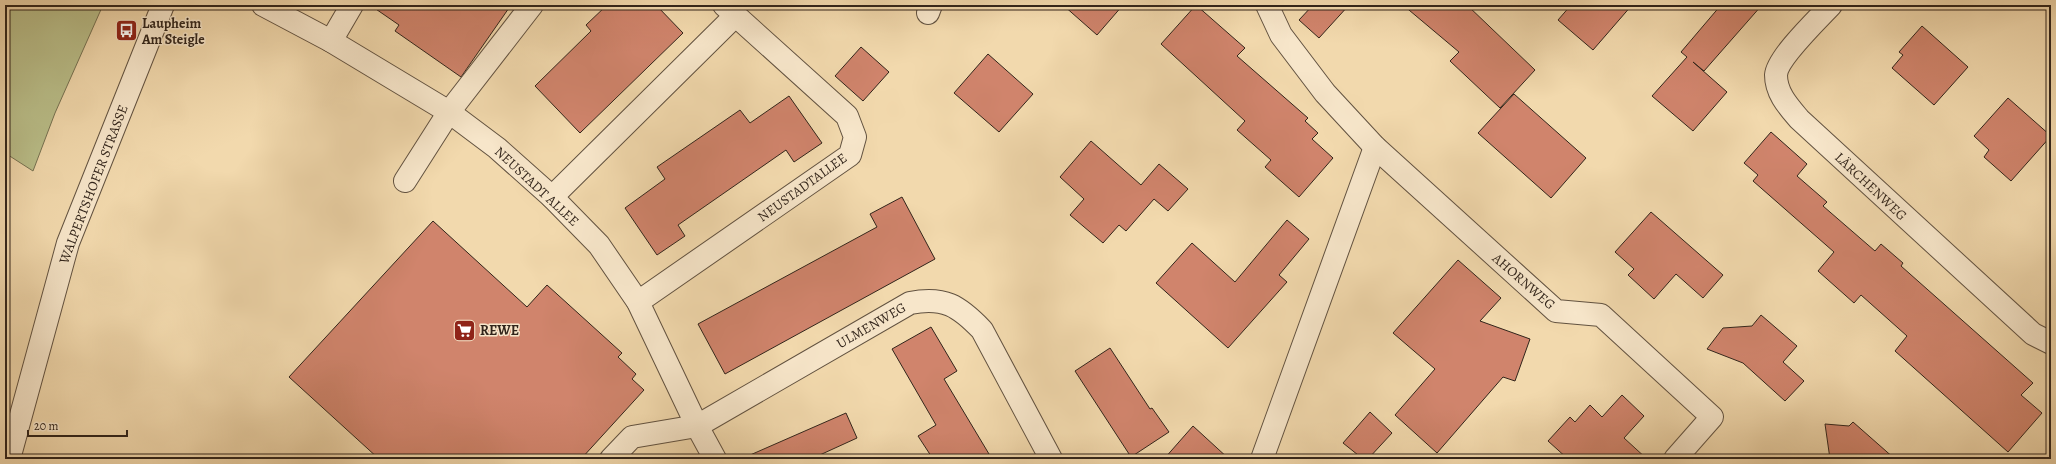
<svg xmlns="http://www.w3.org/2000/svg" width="2056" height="464" font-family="Alegreya,serif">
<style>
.green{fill:#babf8a;stroke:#767252}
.water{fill:#9bbaa8;stroke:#717e70}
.building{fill:#d0846c;stroke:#32251b}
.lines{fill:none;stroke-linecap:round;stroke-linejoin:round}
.minor-casing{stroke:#625240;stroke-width:24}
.minor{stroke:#f7e6ca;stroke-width:22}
.labels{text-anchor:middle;stroke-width:3;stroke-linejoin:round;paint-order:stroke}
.poi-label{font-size:14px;font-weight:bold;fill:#32251b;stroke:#f7e6ca;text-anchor:start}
.street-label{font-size:14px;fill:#32251b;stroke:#f7e6ca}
</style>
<rect width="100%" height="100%" fill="#f2d9ad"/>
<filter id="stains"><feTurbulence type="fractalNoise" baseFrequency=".005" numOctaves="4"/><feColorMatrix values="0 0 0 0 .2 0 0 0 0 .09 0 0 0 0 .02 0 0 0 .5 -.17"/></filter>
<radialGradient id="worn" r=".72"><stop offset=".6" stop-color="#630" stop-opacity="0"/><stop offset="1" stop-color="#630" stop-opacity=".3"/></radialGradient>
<path class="green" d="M 5,5 L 103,5 L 55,113 L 33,171 L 5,153 Z"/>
<path class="water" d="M 216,455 L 249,456 L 253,459 L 210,459 Z"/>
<g class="building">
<path d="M 370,5 L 511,5 L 461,77 L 395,31 L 399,25 Z"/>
<path d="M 607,5 L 656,5 L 683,33 L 580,133 L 535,86 L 591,31 L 586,25 Z"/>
<path d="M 1063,5 L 1123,5 L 1097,35 Z"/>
<path d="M 1196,5 L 1245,48 L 1237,56 L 1308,118 L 1305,121 L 1318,133 L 1312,139 L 1333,158 L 1299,197 L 1265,167 L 1271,160 L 1237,130 L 1245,121 L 1161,44 Z"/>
<path d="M 1313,5 L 1349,5 L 1319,38 L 1299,20 Z"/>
<path d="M 1403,5 L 1467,5 L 1535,70 L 1500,108 L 1450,61 L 1459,52 Z"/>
<path d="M 1571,5 L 1632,5 L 1593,50 L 1558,20 Z"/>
<path d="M 1721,5 L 1762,5 L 1704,71 L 1693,62 L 1727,92 L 1693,131 L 1652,96 L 1687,57 L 1681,52 Z"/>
<path d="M 1922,26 L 1968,67 L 1934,105 L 1892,68 L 1903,55 L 1899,52 Z"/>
<path d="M 861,47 L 889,72 L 863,101 L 835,76 Z"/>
<path d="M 988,54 L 1033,94 L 999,132 L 954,93 Z"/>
<path d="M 1514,94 L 1586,158 L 1551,198 L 1478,133 Z"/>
<path d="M 789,96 L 822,143 L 794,162 L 786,150 L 678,225 L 685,236 L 657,255 L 625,208 L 665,179 L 657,167 L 740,110 L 750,123 Z"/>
<path d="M 2008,98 L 2051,136 L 2011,181 L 1984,157 L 1989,150 L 1974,136 Z"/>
<path d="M 1771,132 L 1807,164 L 1797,176 L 1827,202 L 1823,206 L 1875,251 L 1881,244 L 1903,263 L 1901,266 L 2033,383 L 2021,395 L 2042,413 L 2008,452 L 1895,351 L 1907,336 L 1861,295 L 1854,303 L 1818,271 L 1834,252 L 1753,181 L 1758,175 L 1744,163 Z"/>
<path d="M 1091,141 L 1141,185 L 1159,164 L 1188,189 L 1168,211 L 1154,199 L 1126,231 L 1119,225 L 1103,243 L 1070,215 L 1084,199 L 1060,177 Z"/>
<path d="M 902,197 L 935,259 L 725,374 L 698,324 L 877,227 L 870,214 Z"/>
<path d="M 1651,212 L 1723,275 L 1703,298 L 1676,274 L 1654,299 L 1628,275 L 1634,269 L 1615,252 Z"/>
<path d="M 1287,220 L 1309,239 L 1279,275 L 1287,282 L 1228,348 L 1156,283 L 1192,243 L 1235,282 Z"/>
<path d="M 433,221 L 527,307 L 547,285 L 622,353 L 618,357 L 636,374 L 632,379 L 644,390 L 581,459 L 379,459 L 289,377 Z"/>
<path d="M 1458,260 L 1501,298 L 1480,321 L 1530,339 L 1515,381 L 1503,377 L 1437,453 L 1395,415 L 1435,369 L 1393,333 Z"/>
<path d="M 1761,315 L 1797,346 L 1783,362 L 1804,381 L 1785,401 L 1743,363 L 1707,349 L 1723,328 L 1752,326 Z"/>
<path d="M 931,327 L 957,371 L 944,379 L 992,459 L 933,459 L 918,436 L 936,425 L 892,349 Z"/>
<path d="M 1110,348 L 1150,409 L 1152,408 L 1169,432 L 1131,457 L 1075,371 Z"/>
<path d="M 1622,395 L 1644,416 L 1624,438 L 1647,459 L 1568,459 L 1548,441 L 1570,417 L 1575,422 L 1590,405 L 1602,417 Z"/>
<path d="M 1370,412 L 1392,433 L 1368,459 L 1363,459 L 1343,443 Z"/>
<path d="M 846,413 L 857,438 L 811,459 L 741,459 Z"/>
<path d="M 1853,422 L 1895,459 L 1830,459 L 1825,424 L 1849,426 Z"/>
<path d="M 1193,426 L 1229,459 L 1164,459 Z"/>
</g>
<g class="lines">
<defs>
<g id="minor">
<path d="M 263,5 L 331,41 L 449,112 L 497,148 L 552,197 L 599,245 L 638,302 L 697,426 L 715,459"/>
<path d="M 1267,5 L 1281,35 L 1325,93 L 1375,147 L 1556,311 L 1601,315 L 1712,417 L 1675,459"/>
<path d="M 1831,5 C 1818,19 1777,58 1776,75 C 1776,93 1788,106 1799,119 L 2033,334 L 2051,343"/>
<path d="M 928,13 L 931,5"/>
<path d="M 331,41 L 352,5"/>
<path d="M 405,181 L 449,112 L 532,5"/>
<path d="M 552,197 L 736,15"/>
<path d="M 638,302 L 850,155 L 855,137 L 847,116 L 724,5"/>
<path d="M 9,459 L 68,243 L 163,5"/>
<path d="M 611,459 L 632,437 L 697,426 L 910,303 C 944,296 959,306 982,330 L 1051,459"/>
<path d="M 1262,459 L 1375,147"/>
</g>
</defs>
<use href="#minor" class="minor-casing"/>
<use href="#minor" class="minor"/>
</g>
<defs>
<symbol id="bus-square" viewBox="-11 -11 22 22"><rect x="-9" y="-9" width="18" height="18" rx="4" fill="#8f2418" stroke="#f7e6ca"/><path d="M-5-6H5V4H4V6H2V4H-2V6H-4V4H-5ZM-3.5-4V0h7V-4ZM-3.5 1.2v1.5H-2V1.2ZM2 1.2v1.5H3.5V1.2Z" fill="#fff"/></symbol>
<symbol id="supermarket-square" viewBox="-11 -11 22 22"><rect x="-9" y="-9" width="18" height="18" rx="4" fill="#8f2418" stroke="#f7e6ca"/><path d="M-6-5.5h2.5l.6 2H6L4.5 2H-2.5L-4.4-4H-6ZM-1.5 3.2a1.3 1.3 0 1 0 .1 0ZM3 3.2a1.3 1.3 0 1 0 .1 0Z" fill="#fff"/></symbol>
</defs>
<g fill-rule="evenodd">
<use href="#bus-square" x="114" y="18" width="25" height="25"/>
<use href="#supermarket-square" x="452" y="318" width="25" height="25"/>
</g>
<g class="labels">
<g class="poi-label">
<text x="142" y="28">Laupheim<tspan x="142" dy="16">Am Steigle</tspan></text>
<text x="480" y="335">REWE</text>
</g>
<g class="street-label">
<text transform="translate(93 184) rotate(-69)" y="5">WALPERTSHOFER STRASSE</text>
<text transform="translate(537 186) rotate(43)" y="5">NEUSTADT ALLEE</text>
<text transform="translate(1871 186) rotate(43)" y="5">LÄRCHENWEG</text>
<text transform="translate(802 187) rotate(-36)" y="5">NEUSTADTALLEE</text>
<text transform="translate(1524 281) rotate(41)" y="5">AHORNWEG</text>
<text transform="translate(871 325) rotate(-30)" y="5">ULMENWEG</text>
</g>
</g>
<rect width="2056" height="464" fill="none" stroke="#f2d9ad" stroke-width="20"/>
<rect x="6" y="6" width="2044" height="452" fill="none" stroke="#32251b" stroke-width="2"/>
<rect x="10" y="10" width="2036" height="444" fill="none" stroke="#32251b"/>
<path d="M28 430v6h99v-6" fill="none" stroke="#32251b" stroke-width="2"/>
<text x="34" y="430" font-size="12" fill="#32251b" stroke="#f7e6ca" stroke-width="3" paint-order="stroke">20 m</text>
<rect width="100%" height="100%" filter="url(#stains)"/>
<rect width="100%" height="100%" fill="url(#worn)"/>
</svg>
